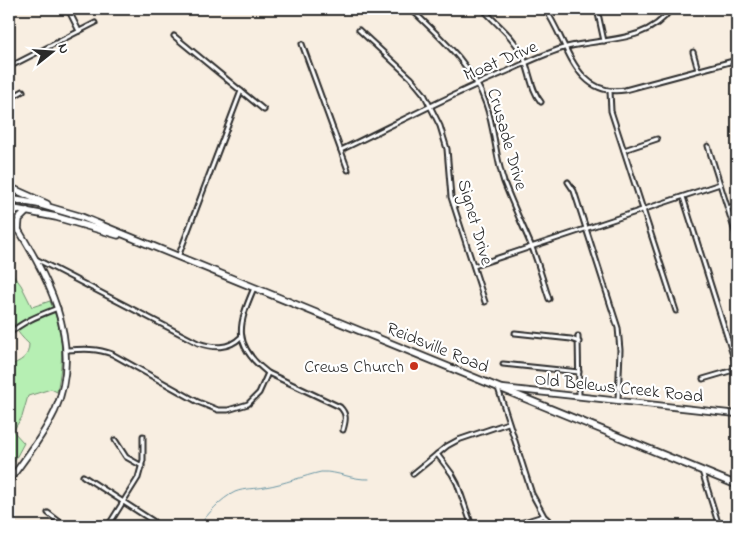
<svg xmlns="http://www.w3.org/2000/svg" width="746" height="535" font-family="'Indie Flower',sans-serif">
<style>
.green{fill:#b6efb3;stroke:#708d6f}
.lines{fill:none;stroke-linecap:round;stroke-linejoin:round}
.stream{stroke:#6995a4;stroke-width:1}
.street-casing{stroke:#2b2b2b;stroke-width:7}
.secondary-casing{stroke:#2b2b2b;stroke-width:8}
.highway-casing{stroke:#2b2b2b;stroke-width:9}
.street{stroke:#fff;stroke-width:3}
.secondary{stroke:#fff;stroke-width:4.5}
.highway{stroke:#fff;stroke-width:5.5}
.poi-dot{fill:#c8321e;stroke:#fff;stroke-width:2}
.labels{text-anchor:middle;stroke-width:4.5;stroke-linejoin:round;paint-order:stroke}
.street-label{font-size:18px;fill:#2b2b2b;stroke:#fff}
.poi-label{font-size:18px;fill:#2b2b2b;stroke:#fff;text-anchor:end}
</style>
<rect width="100%" height="100%" fill="#f8eee1"/>
<filter id="ink" filterUnits="userSpaceOnUse"><feTurbulence type="fractalNoise" baseFrequency=".02" numOctaves="2"/><feDisplacementMap in="SourceGraphic" scale="10" xChannelSelector="R" yChannelSelector="G"/><feConvolveMatrix kernelMatrix="1 2 1 2 8 2 1 2 1" color-interpolation-filters="sRGB"/></filter>
<g filter="url(#ink)">
<path class="green" d="M 9,269 L 21,285 L 32,307 L 50,301 C 64,334 64,356 57,392 L 51,389 L 28,396 L 22,417 L 13,431 L 24,443 L 9,471 L 9,366 C 20,361 29,358 29,344 C 3,321 9,300 9,269 Z"/>
<g class="lines">
<path class="stream" d="M 199,526 C 208,514 220,499 235,492 C 245,488 255,489 265,487 C 284,484 303,476 321,472 C 338,471 352,480 369,479"/>
<defs>
<g id="street">
<path d="M 68,9 L 79,31"/>
<path d="M 407,9 L 414,12 C 442,39 473,66 486,104 C 495,129 495,156 504,182 C 512,203 522,224 531,245 C 538,262 543,281 549,299"/>
<path d="M 483,9 C 496,24 513,36 522,54 C 530,69 530,89 541,102"/>
<path d="M 545,9 C 568,41 574,98 625,90 L 737,60"/>
<path d="M 597,9 L 604,41"/>
<path d="M 735,9 L 737,16"/>
<path d="M 359,30 L 411,78 L 424,94 L 440,126 L 447,149 L 451,197 L 485,302"/>
<path d="M 174,36 L 264,110"/>
<path d="M 302,44 L 348,170"/>
<path d="M 693,52 L 698,70"/>
<path d="M 9,67 L 95,23"/>
<path d="M 610,91 L 611,111 L 676,311"/>
<path d="M 9,99 L 23,91"/>
<path d="M 708,146 L 737,238"/>
<path d="M 341,150 C 395,124 448,96 503,73 C 524,64 545,53 567,47 C 603,38 648,43 671,9"/>
<path d="M 624,150 L 657,139"/>
<path d="M 568,182 L 574,191 L 618,328 L 620,350 L 618,400"/>
<path d="M 683,197 L 737,368"/>
<path d="M 728,208 L 737,205"/>
<path d="M 178,257 L 241,91"/>
<path d="M 36,259 L 198,343 C 213,348 228,350 241,337"/>
<path d="M 474,266 L 720,184"/>
<path d="M 254,288 C 238,325 232,345 268,373 L 340,407 C 347,414 346,420 343,430"/>
<path d="M 515,333 L 571,339 L 579,342"/>
<path d="M 9,334 C 23,321 40,315 58,308"/>
<path d="M 578,336 L 579,395"/>
<path d="M 66,350 C 83,349 97,348 112,354 L 198,402 L 218,410 L 228,410 L 248,404 L 259,393 L 268,373"/>
<path d="M 503,364 L 579,372"/>
<path d="M 703,379 L 737,369"/>
<path d="M 498,388 L 532,494 L 544,516 L 555,526"/>
<path d="M 115,440 L 126,457 L 142,466"/>
<path d="M 437,454 L 452,474 L 457,483 L 472,526"/>
<path d="M 702,471 L 719,526"/>
<path d="M 413,474 L 447,446 L 458,440 L 508,423"/>
<path d="M 83,476 L 153,521"/>
<path d="M 48,513 L 65,526"/>
<path d="M 108,526 L 138,478 L 143,460 L 143,436"/>
<path d="M 511,526 L 543,516"/>
<path d="M 673,526 L 674,526"/>
</g>
<g id="secondary">
<path d="M 9,214 C 45,273 86,340 55,411 C 43,436 25,459 9,481"/>
<path d="M 502,388 L 737,414"/>
</g>
<g id="highway">
<path d="M 9,187 L 47,204"/>
<path d="M 9,199 L 38,204 L 79,216 L 737,485"/>
<path d="M 9,208 L 56,217 L 118,235"/>
<path d="M 18,230 L 19,219 L 27,211"/>
</g>
</defs>
<use href="#street" class="street-casing"/>
<use href="#secondary" class="secondary-casing"/>
<use href="#highway" class="highway-casing"/>
<use href="#street" class="street"/>
<use href="#secondary" class="secondary"/>
<use href="#highway" class="highway"/>
</g>
</g>
<circle class="poi-dot" cx="414" cy="366" r="5"/>
<g class="labels">
<g class="street-label">
<text transform="translate(500 60) rotate(-23)" y="6">Moat Drive</text>
<text transform="translate(508 139) rotate(74)" y="6">Crusade Drive</text>
<text transform="translate(476 222) rotate(74)" y="6">Signet Drive</text>
<text transform="translate(438 347) rotate(22)" y="6">Reidsville Road</text>
<text transform="translate(619 387) rotate(6)" y="6">Old Belews Creek Road</text>
</g>
<g class="poi-label">
<text x="404" y="372">Crews Church</text>
</g>
</g>
<rect width="746" height="535" fill="none" stroke="#fff" stroke-width="30"/>
<rect x="15" y="15" width="716" height="505" fill="none" stroke="#2b2b2b" stroke-width="2" filter="url(#ink)"/>
<g transform="translate(52 52) rotate(73)" stroke="#ffffff" stroke-width="4" paint-order="stroke">
<path d="M0-4L9 19L0 12L-9 19Z" fill="#2b2b2b"/>
<text y="-8" font-size="14" font-weight="bold" text-anchor="middle" fill="#2b2b2b">N</text>
</g>
</svg>
